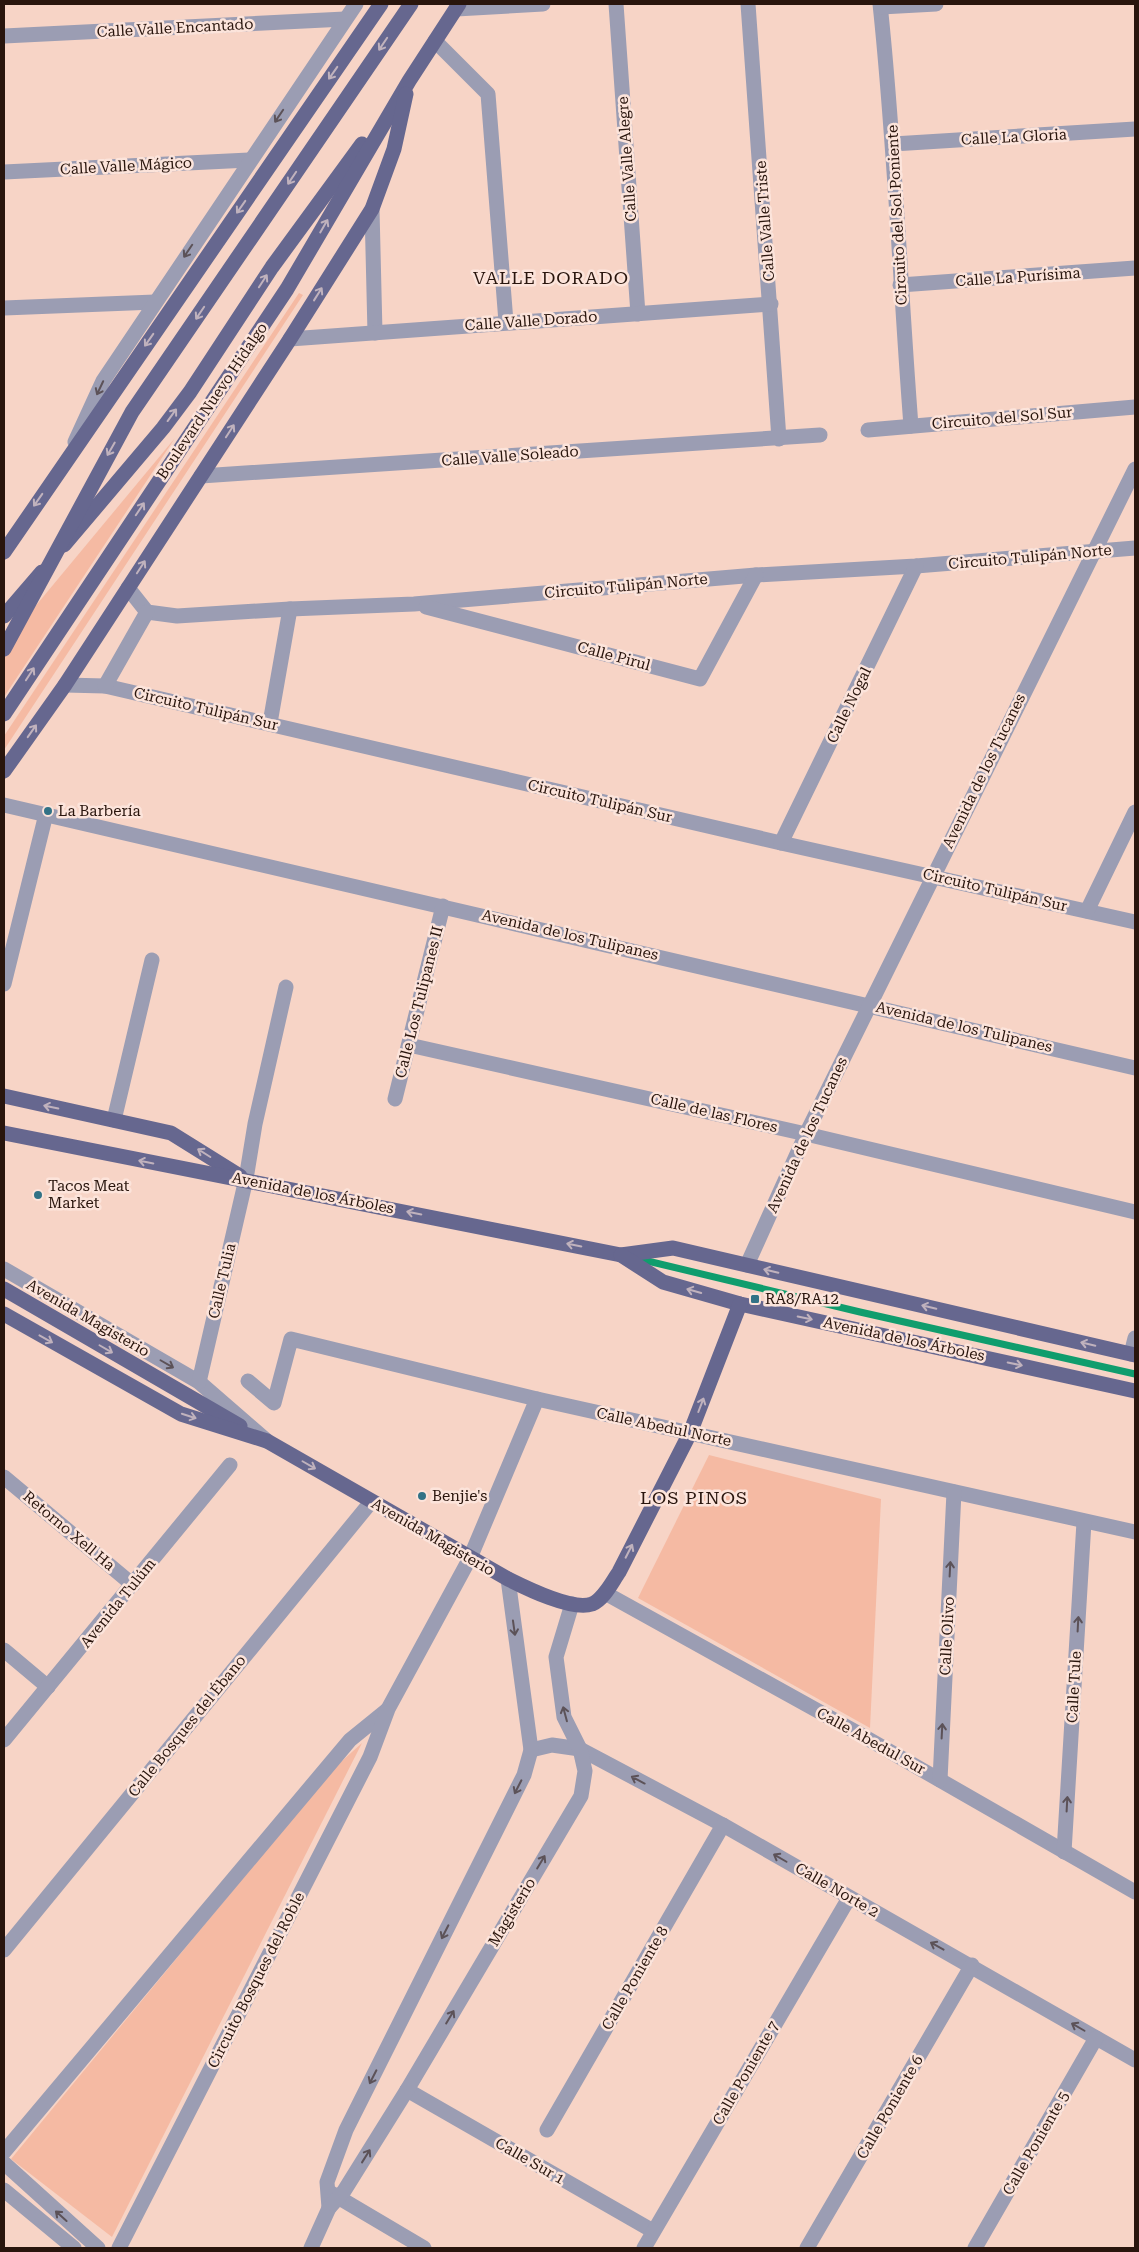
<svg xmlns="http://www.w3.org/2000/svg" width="1139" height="2252" font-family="'Roboto Serif',serif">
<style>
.green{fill:#f5baa3}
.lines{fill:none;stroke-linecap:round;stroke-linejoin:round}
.stream{stroke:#109d6d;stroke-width:7}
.minor{stroke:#9b9db3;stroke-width:15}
.major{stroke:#66678f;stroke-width:15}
.major-bridge{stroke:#66678f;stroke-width:15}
.oneway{stroke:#c0b2bd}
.oneway2{stroke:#5c5258}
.poi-dot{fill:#327286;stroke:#fce4db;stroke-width:2}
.labels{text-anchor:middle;stroke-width:5;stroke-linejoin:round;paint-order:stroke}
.street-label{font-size:15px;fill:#29150d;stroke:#fce4db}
.poi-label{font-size:15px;fill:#29150d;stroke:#fce4db;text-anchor:start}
.quarter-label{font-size:18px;letter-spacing:1px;fill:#29150d;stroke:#fce4db}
</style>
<rect width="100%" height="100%" fill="#f7d4c6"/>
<g class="green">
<path d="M 299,293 L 303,295 L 4,750 L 4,736 Z"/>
<path d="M 175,438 L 4,697 L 4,644 Z"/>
<path d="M 709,1455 L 881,1499 L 870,1728 L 638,1598 Z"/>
<path d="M 362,1743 L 112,2237 L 11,2159 L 333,1769 Z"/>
</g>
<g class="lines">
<path class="stream" d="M 635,1258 L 860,1312 L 1135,1374"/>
<g class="minor">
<path d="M 616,4 L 638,314"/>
<path d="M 748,4 L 779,439"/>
<path d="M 880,4 C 895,144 900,285 911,426"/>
<path d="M 881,7 L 936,4"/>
<path d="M 456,9 L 543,4"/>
<path d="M 4,36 L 345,19"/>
<path d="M 435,41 L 488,94 L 506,322"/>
<path d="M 893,144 L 1135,129"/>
<path d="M 4,172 L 249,160"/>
<path d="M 372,209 L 375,333"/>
<path d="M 900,285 L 1135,268"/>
<path d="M 4,308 L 155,302"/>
<path d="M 290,339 L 771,304"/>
<path d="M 868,430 L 1135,407"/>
<path d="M 75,442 L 103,381 L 356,4"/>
<path d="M 201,476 L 820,435"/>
<path d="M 128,588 L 147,612 L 177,616 L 290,609 L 414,604 L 756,575 L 916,566 L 1135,548"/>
<path d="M 426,607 L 700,679 L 756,575"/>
<path d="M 65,685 L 105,686 L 781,843 L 1135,922"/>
<path d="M 105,686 L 147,612"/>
<path d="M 270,723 L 290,609"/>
<path d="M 4,805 L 1135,1068"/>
<path d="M 781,843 L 916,566"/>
<path d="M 1087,911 L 1135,812"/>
<path d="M 4,984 L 46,814"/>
<path d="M 409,1045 L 806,1134 L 1135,1212"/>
<path d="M 395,1099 L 443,906"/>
<path d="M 114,1120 L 152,960"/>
<path d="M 747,1265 L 806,1134 L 1135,469"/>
<path d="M 4,1269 L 199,1382 L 267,1441"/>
<path d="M 1131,1354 L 1135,1338"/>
<path d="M 248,1381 L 274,1403 L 291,1339 L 537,1399 L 1135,1532"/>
<path d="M 199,1382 L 246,1179 L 255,1124 L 286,987"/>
<path d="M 4,1477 L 133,1585"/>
<path d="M 605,1593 L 856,1732 L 1135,1892"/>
<path d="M 4,1650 L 48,1687"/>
<path d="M 4,1740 L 230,1465"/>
<path d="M 531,1750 L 552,1745 L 580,1749 L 723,1825 L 1135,2060"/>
<path d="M 940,1780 L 954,1492"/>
<path d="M 1064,1852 L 1084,1522"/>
<path d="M 4,1950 L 371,1502"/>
<path d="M 407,2090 L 653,2231"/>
<path d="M 547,2130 L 723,1825"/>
<path d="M 4,2152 L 350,1740 L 387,1710"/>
<path d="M 4,2163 L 98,2248"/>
<path d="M 4,2190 L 74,2248"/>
<path d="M 331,2193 L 424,2248"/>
<path d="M 329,2208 L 327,2182 L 346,2130 L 524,1775 L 531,1750 L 508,1579"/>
<path d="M 119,2248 L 370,1757 L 388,1709 L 470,1558 L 537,1399"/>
<path d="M 311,2248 L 329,2208 L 344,2191 L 407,2090 L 581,1796 L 585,1771 L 580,1749 L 564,1717 L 556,1657 L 572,1604"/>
<path d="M 644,2248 L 849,1898"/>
<path d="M 807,2248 L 972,1965"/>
<path d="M 975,2248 L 1096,2038"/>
</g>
<g class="major">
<path d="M 64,545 L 163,428 L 190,392 L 272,267 L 362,144"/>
<path d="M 4,552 L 381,4"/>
<path d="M 4,616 L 42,572"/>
<path d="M 4,714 L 287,289 L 409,81 L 459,4"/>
<path d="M 4,771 L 65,685 L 290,339 L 372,209 L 394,149 L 406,94"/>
<path d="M 4,1096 L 171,1133 L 240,1176"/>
<path d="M 4,1133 L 621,1255 L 673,1248 L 1135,1355"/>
<path d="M 621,1255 L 663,1282 L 740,1304 L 1135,1391"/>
<path d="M 4,1289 L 240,1426"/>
<path d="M 4,1314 L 181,1414 L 267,1441 L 508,1579 C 526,1588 572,1611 592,1604 C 604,1599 612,1582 619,1572 L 690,1433 L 740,1304"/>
</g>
<path class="major-bridge" d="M 4,649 L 132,412 L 411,4"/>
</g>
<defs><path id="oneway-shaft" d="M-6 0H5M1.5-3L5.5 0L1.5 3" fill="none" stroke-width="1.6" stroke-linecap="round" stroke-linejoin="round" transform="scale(1.25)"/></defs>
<g class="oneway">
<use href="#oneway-shaft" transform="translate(383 44) rotate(124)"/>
<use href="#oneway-shaft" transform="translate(333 73) rotate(125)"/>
<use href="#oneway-shaft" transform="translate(292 178) rotate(124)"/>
<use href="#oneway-shaft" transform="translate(241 207) rotate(125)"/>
<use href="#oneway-shaft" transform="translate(324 226) rotate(-60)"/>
<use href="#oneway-shaft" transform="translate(263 281) rotate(-57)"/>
<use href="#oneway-shaft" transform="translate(318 294) rotate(-58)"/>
<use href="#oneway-shaft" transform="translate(200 313) rotate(124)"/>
<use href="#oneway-shaft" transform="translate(149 340) rotate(125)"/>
<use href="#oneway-shaft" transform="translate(172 415) rotate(-54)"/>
<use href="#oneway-shaft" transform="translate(230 431) rotate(-57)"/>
<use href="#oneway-shaft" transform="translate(111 449) rotate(120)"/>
<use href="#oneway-shaft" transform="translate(38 500) rotate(125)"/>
<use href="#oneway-shaft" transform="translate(140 509) rotate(-56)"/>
<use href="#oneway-shaft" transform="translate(141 567) rotate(-57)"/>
<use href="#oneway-shaft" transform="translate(30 674) rotate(-57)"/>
<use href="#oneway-shaft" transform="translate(32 731) rotate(-55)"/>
<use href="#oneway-shaft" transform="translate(51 1107) rotate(-168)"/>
<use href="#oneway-shaft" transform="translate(204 1153) rotate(-148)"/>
<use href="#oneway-shaft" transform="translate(146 1162) rotate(-169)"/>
<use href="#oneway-shaft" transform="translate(414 1213) rotate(-169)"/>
<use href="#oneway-shaft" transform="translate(574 1245) rotate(-169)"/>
<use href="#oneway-shaft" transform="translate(771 1271) rotate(-167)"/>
<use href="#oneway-shaft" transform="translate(694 1291) rotate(-164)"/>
<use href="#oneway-shaft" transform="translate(929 1307) rotate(-167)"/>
<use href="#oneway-shaft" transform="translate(805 1318) rotate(12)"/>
<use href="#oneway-shaft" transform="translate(46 1339) rotate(29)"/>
<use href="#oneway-shaft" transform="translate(1088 1344) rotate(-167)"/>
<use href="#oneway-shaft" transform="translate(106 1349) rotate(30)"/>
<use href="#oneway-shaft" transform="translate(1015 1364) rotate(12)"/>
<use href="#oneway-shaft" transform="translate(701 1405) rotate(-69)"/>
<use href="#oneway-shaft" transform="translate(189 1416) rotate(18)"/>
<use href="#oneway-shaft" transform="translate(309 1465) rotate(30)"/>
<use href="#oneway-shaft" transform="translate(629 1551) rotate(-63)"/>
</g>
<g class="oneway2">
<use href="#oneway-shaft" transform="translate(279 116) rotate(124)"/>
<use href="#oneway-shaft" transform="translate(188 251) rotate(124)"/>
<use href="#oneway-shaft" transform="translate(100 388) rotate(115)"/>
<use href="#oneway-shaft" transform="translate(167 1364) rotate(30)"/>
<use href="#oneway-shaft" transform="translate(950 1569) rotate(-87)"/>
<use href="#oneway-shaft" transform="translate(1078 1624) rotate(-87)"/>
<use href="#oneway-shaft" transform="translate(514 1628) rotate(82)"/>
<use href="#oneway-shaft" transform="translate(565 1714) rotate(-105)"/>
<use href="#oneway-shaft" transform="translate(942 1731) rotate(-87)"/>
<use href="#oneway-shaft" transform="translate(638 1780) rotate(-152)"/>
<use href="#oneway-shaft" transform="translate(518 1787) rotate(117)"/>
<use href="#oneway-shaft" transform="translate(1067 1804) rotate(-87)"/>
<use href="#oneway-shaft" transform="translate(780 1858) rotate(-150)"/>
<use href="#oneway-shaft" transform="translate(541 1862) rotate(-59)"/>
<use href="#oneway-shaft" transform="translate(445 1932) rotate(117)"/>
<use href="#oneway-shaft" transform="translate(937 1946) rotate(-151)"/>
<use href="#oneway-shaft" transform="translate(450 2017) rotate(-59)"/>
<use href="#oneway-shaft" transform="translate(1078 2027) rotate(-150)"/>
<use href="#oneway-shaft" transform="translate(373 2077) rotate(117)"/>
<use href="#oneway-shaft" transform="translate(366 2156) rotate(-58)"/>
<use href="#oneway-shaft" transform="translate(61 2216) rotate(-138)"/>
</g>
<g class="poi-dot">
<circle cx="48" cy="811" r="5"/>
<circle cx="38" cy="1195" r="5"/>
<rect x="750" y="1294" width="10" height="10" rx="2.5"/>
<circle cx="422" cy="1496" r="5"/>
</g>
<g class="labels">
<g class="street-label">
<text transform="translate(175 28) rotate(-3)" y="5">Calle Valle Encantado</text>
<text transform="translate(1014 137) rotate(-3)" y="5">Calle La Gloria</text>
<text transform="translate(627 159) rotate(-94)" y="5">Calle Valle Alegre</text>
<text transform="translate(126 166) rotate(-3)" y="5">Calle Valle Mágico</text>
<text transform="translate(897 215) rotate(-93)" y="5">Circuito del Sol Poniente</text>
<text transform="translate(765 221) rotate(-94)" y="5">Calle Valle Triste</text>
<text transform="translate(1018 277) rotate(-4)" y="5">Calle La Purísima</text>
<text transform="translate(531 321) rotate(-4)" y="5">Calle Valle Dorado</text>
<text transform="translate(212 401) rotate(-56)" y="5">Boulevard Nuevo Hidalgo</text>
<text transform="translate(1002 418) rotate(-5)" y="5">Circuito del Sol Sur</text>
<text transform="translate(510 456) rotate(-4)" y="5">Calle Valle Soleado</text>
<text transform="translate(1030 557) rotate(-5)" y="5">Circuito Tulipán Norte</text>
<text transform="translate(626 586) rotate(-5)" y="5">Circuito Tulipán Norte</text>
<text transform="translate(614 656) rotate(15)" y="5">Calle Pirul</text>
<text transform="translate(849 705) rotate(-64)" y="5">Calle Nogal</text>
<text transform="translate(206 709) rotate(13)" y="5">Circuito Tulipán Sur</text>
<text transform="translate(984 771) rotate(-64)" y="5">Avenida de los Tucanes</text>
<text transform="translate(600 801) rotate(13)" y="5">Circuito Tulipán Sur</text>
<text transform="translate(995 890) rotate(13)" y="5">Circuito Tulipán Sur</text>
<text transform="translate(570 935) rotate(13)" y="5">Avenida de los Tulipanes</text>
<text transform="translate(419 1002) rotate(-76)" y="5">Calle Los Tulipanes II</text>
<text transform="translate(964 1027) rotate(13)" y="5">Avenida de los Tulipanes</text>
<text transform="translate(714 1113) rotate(13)" y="5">Calle de las Flores</text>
<text transform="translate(807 1135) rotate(-65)" y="5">Avenida de los Tucanes</text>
<text transform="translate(313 1193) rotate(11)" y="5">Avenida de los Árboles</text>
<text transform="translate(222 1281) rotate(-77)" y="5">Calle Tulia</text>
<text transform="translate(88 1318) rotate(30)" y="5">Avenida Magisterio</text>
<text transform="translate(904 1339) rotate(12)" y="5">Avenida de los Árboles</text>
<text transform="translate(664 1427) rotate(12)" y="5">Calle Abedul Norte</text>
<text transform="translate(69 1531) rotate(40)" y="5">Retorno Xell Ha</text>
<text transform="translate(433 1537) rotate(30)" y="5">Avenida Magisterio</text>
<text transform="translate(118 1603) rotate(-51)" y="5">Avenida Tulúm</text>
<text transform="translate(947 1636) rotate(-87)" y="5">Calle Olivo</text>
<text transform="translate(1074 1687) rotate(-87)" y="5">Calle Tule</text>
<text transform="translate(187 1726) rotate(-51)" y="5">Calle Bosques del Ébano</text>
<text transform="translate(871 1741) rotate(29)" y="5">Calle Abedul Sur</text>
<text transform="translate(837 1890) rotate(30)" y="5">Calle Norte 2</text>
<text transform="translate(512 1912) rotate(-59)" y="5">Magisterio</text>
<text transform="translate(635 1978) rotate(-60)" y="5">Calle Poniente 8</text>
<text transform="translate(256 1980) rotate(-63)" y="5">Circuito Bosques del Roble</text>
<text transform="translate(746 2073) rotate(-60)" y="5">Calle Poniente 7</text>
<text transform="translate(890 2107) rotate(-60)" y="5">Calle Poniente 6</text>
<text transform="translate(1036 2143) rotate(-60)" y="5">Calle Poniente 5</text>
<text transform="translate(530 2161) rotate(30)" y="5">Calle Sur 1</text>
</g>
<g class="poi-label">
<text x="58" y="816">La Barbería</text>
<text x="48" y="1191">Tacos Meat<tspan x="48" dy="17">Market</tspan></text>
<text x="765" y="1304">RA8/RA12</text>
<text x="432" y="1501">Benjie's</text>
</g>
<g class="quarter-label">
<text x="551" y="284">VALLE DORADO</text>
<text x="694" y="1504">LOS PINOS</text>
</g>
</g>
<rect width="1139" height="2252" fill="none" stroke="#29150d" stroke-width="10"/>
</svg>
